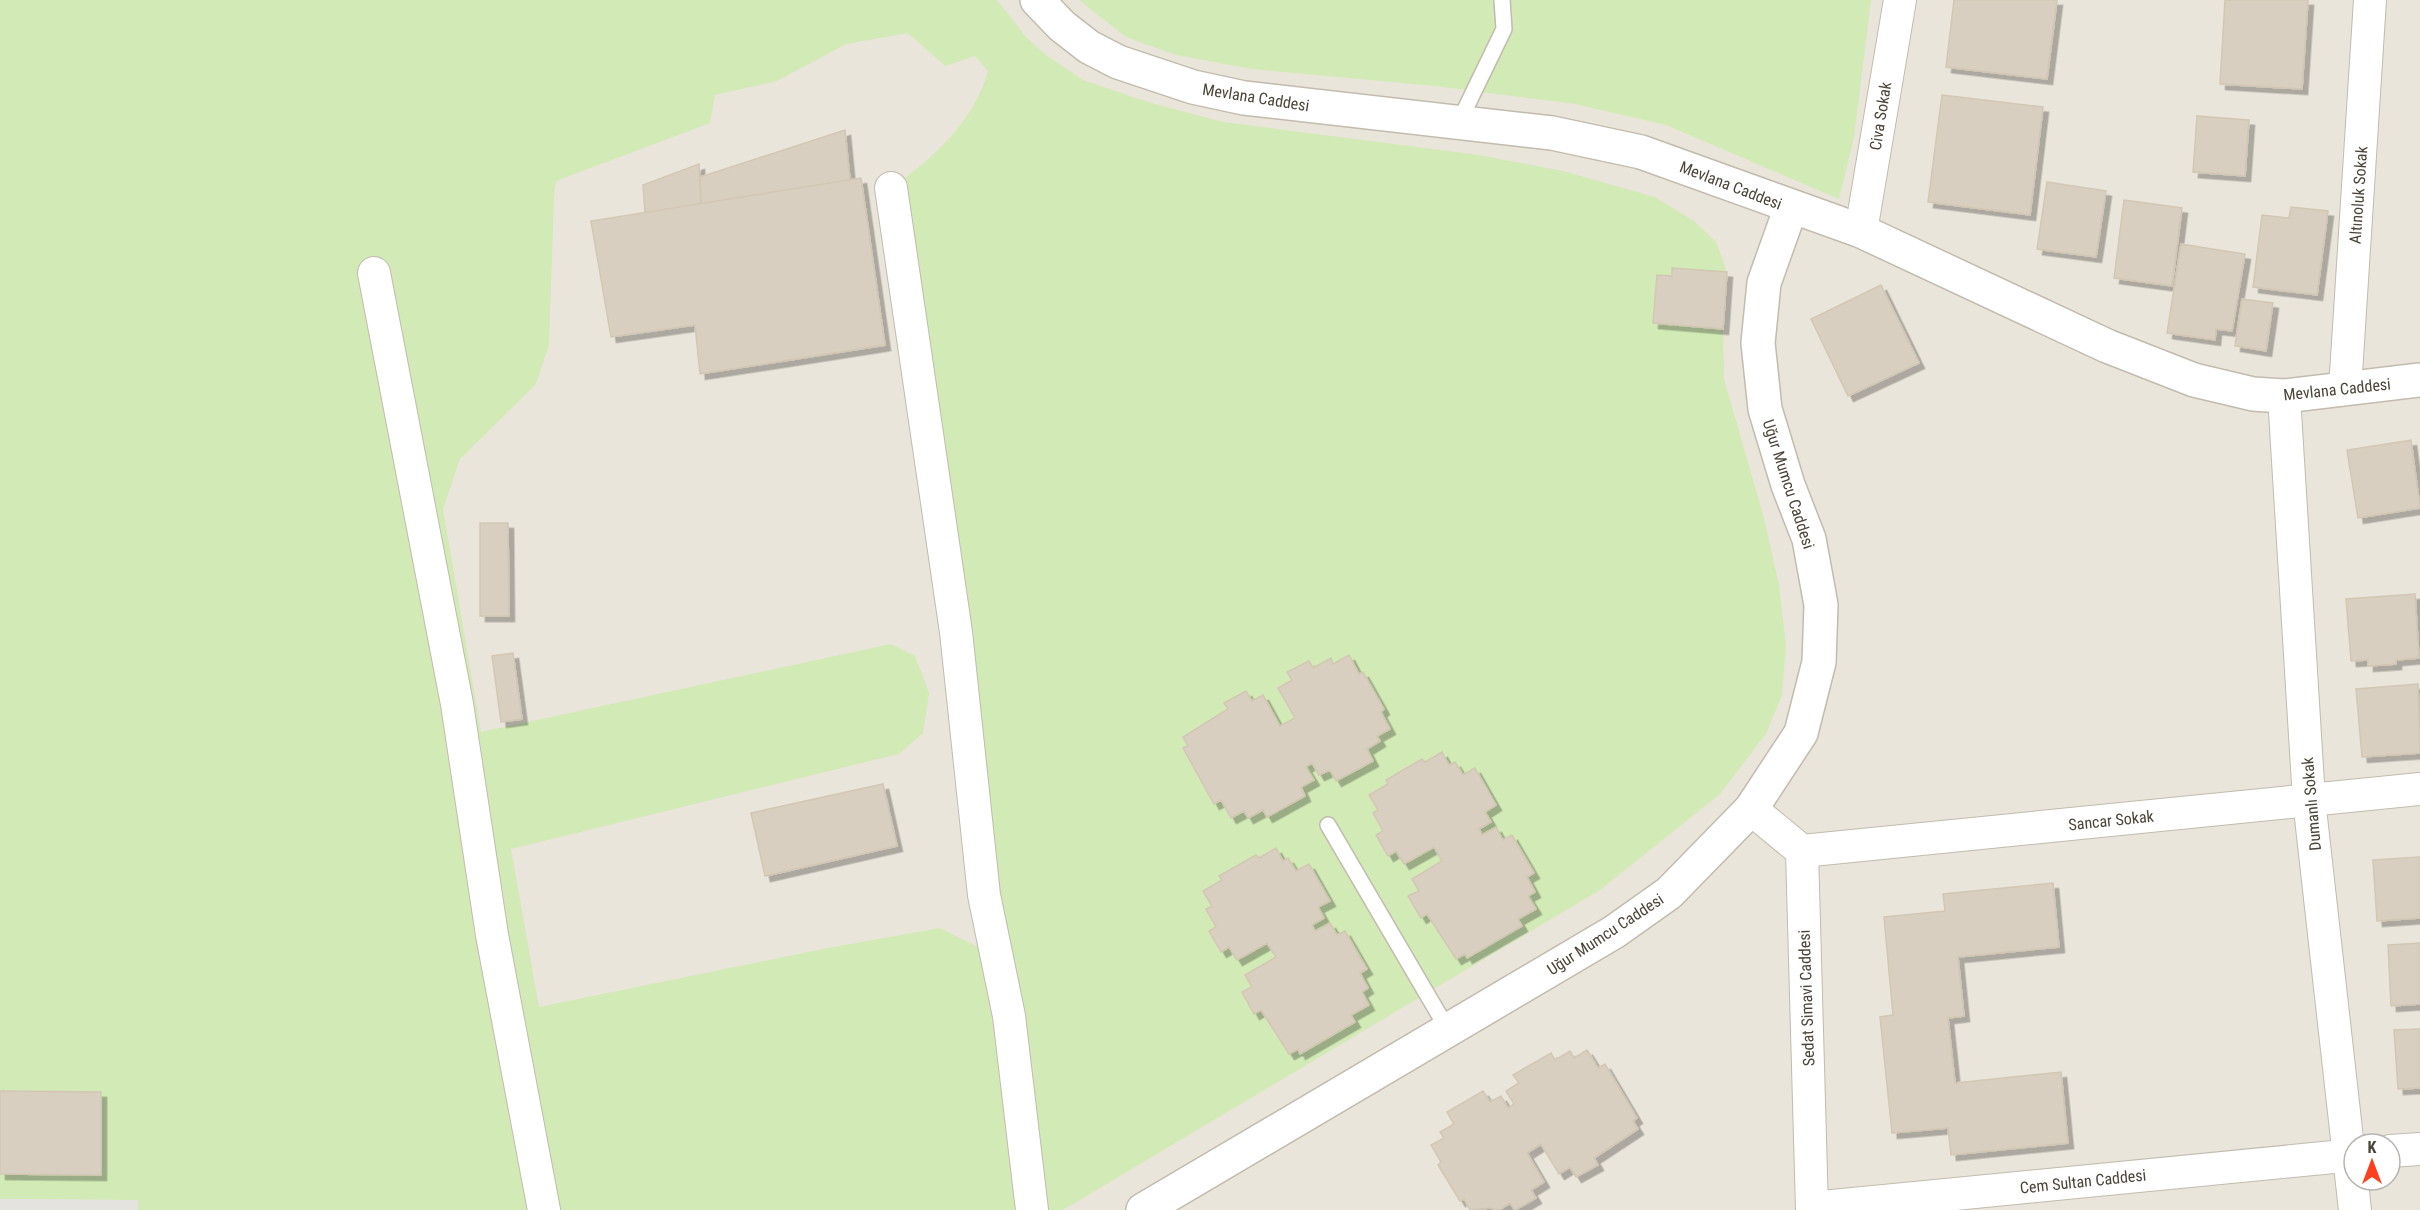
<svg xmlns="http://www.w3.org/2000/svg" width="2420" height="1210" font-family="'Roboto Condensed',sans-serif">
<style>
.residential{fill:#eae5da;fill-rule:evenodd}
.green{fill:#d2eab5;fill-rule:evenodd}
.parking{fill:#e5e3e0}
.building{fill:#d8cfc1;stroke:#d3c7b4;stroke-width:1.5;filter:url(#shadow)}
.lines{fill:none;stroke-linecap:round;stroke-linejoin:round}
.service-casing{stroke:#c2bbae;stroke-width:18}
.minor-casing{stroke:#c2bbae;stroke-width:34}
.tertiary-casing{stroke:#c2bbae;stroke-width:36}
.service{stroke:#fff;stroke-width:15}
.minor{stroke:#fff;stroke-width:32}
.tertiary{stroke:#fff;stroke-width:33}
.labels{text-anchor:middle;stroke-width:4.5;stroke-linejoin:round;paint-order:stroke}
.street-label{font-size:16px;fill:#4b4439;stroke:#fff}
</style>
<defs>
<filter id="shadow"><feDropShadow dx="5.5" dy="5.5" stdDeviation="0" flood-color="#0004"/></filter>
</defs>
<rect width="100%" height="100%" fill="#f6f3ec"/>
<path class="residential" d="M 0,0 L 2420,0 L 2420,1210 L 0,1210 ZM 2354,1144 L 2390,1144 L 2390,1180 L 2354,1180 Z"/>
<g class="green">
<path d="M 0,0 L 997,0 L 1027,38 L 1046,55 L 1083,80 L 1148,102 L 1223,122 L 1479,155 L 1563,171 L 1655,197 L 1694,221 L 1716,242 L 1727,272 L 1723,329 L 1724,379 L 1764,518 L 1779,585 L 1786,646 L 1782,695 L 1766,734 L 1720,794 L 1600,890 L 1063,1210 L 138,1210 L 137,1200 L 0,1199 ZM 908,33 L 945,66 L 975,56 L 988,71 C 975,120 932,160 891,188 L 996,956 L 940,928 L 828,948 L 539,1007 L 511,849 L 899,754 L 923,733 L 929,693 L 915,656 L 891,644 L 481,732 L 443,509 L 460,459 L 536,384 L 549,345 L 554,196 L 556,181 L 710,123 L 715,95 L 777,81 L 846,44 Z"/>
<path d="M 1079,0 L 1871,0 L 1854,138 L 1839,199 L 1666,125 L 1575,104 L 1435,86 L 1252,69 L 1176,55 L 1126,37 Z"/>
</g>
<path class="parking" d="M 0,1199 L 138,1200 L 138,1210 L 0,1210 Z"/>
<g class="building">
<path d="M 1954,0 L 2057,0 L 2047,79 L 1946,67 Z"/>
<path d="M 2225,0 L 2308,0 L 2302,89 L 2220,84 Z"/>
<path d="M 1942,95 L 2043,107 L 2030,215 L 1928,202 Z"/>
<path d="M 2197,116 L 2249,120 L 2245,176 L 2193,172 Z"/>
<path d="M 845,130 L 850,180 L 701,204 L 700,177 Z"/>
<path d="M 699,164 L 701,204 L 645,213 L 643,185 Z"/>
<path d="M 861,178 L 885,345 L 700,374 L 695,325 L 611,337 L 591,221 Z"/>
<path d="M 2047,182 L 2106,191 L 2096,257 L 2037,249 Z"/>
<path d="M 2124,200 L 2182,208 L 2172,286 L 2114,278 Z"/>
<path d="M 2291,207 L 2328,211 L 2317,295 L 2253,287 L 2262,215 L 2289,218 Z"/>
<path d="M 2181,244 L 2245,254 L 2232,331 L 2216,329 L 2215,340 L 2167,333 Z"/>
<path d="M 1672,268 L 1727,272 L 1723,329 L 1653,323 L 1657,275 L 1672,276 Z"/>
<path d="M 1881,285 L 1919,363 L 1848,396 L 1811,319 Z"/>
<path d="M 2242,299 L 2273,303 L 2266,351 L 2235,346 Z"/>
<path d="M 2411,440 L 2420,508 L 2358,518 L 2347,450 Z"/>
<path d="M 480,523 L 508,523 L 509,616 L 480,616 Z"/>
<path d="M 2415,594 L 2419,658 L 2396,660 L 2396,664 L 2368,666 L 2368,660 L 2351,661 L 2346,599 Z"/>
<path d="M 513,653 L 522,719 L 501,722 L 492,656 Z"/>
<path d="M 1349,655 L 1359,674 L 1363,672 L 1384,709 L 1381,712 L 1390,729 L 1377,736 L 1380,741 L 1367,749 L 1373,761 L 1336,781 L 1330,770 L 1319,775 L 1312,763 L 1306,767 L 1314,780 L 1301,787 L 1305,796 L 1267,817 L 1263,810 L 1248,818 L 1244,811 L 1231,818 L 1221,800 L 1214,804 L 1183,748 L 1188,746 L 1183,737 L 1228,709 L 1224,703 L 1246,691 L 1252,701 L 1263,695 L 1280,726 L 1295,718 L 1278,688 L 1292,680 L 1287,672 L 1309,661 L 1313,668 L 1331,658 L 1333,664 Z"/>
<path d="M 2418,684 L 2420,753 L 2362,757 L 2356,689 Z"/>
<path d="M 1442,752 L 1449,765 L 1455,762 L 1463,775 L 1475,768 L 1496,805 L 1485,812 L 1491,822 L 1479,829 L 1482,835 L 1496,827 L 1503,840 L 1512,835 L 1534,873 L 1527,877 L 1535,892 L 1528,896 L 1536,909 L 1518,919 L 1522,926 L 1467,958 L 1465,954 L 1456,959 L 1427,914 L 1421,918 L 1408,896 L 1419,891 L 1412,879 L 1442,861 L 1434,847 L 1404,864 L 1396,851 L 1388,856 L 1376,835 L 1383,831 L 1373,813 L 1378,810 L 1369,795 L 1388,784 L 1386,780 L 1422,759 L 1425,762 Z"/>
<path d="M 883,784 L 897,846 L 765,876 L 751,813 Z"/>
<path d="M 1276,848 L 1283,861 L 1288,858 L 1296,871 L 1309,864 L 1330,901 L 1318,907 L 1324,918 L 1312,925 L 1315,931 L 1330,923 L 1337,935 L 1345,931 L 1367,969 L 1360,973 L 1368,988 L 1362,992 L 1369,1005 L 1351,1015 L 1355,1022 L 1300,1054 L 1298,1049 L 1289,1054 L 1261,1010 L 1254,1014 L 1242,992 L 1252,987 L 1245,975 L 1276,957 L 1267,943 L 1237,960 L 1229,947 L 1221,952 L 1209,931 L 1216,927 L 1206,909 L 1212,906 L 1203,891 L 1222,880 L 1219,876 L 1256,855 L 1259,858 Z"/>
<path d="M 2420,857 L 2420,918 L 2377,921 L 2373,860 Z"/>
<path d="M 2053,883 L 2059,947 L 1958,957 L 1964,1016 L 1948,1018 L 1955,1083 L 2061,1072 L 2068,1143 L 1951,1155 L 1948,1128 L 1892,1133 L 1880,1017 L 1893,1015 L 1884,917 L 1945,911 L 1943,894 Z"/>
<path d="M 2420,943 L 2420,1004 L 2391,1006 L 2388,945 Z"/>
<path d="M 2420,1029 L 2420,1088 L 2398,1089 L 2394,1030 Z"/>
<path d="M 1587,1050 L 1598,1068 L 1605,1064 L 1637,1118 L 1633,1121 L 1638,1129 L 1594,1158 L 1598,1165 L 1576,1177 L 1570,1167 L 1559,1174 L 1541,1144 L 1527,1153 L 1544,1182 L 1531,1190 L 1536,1198 L 1515,1210 L 1510,1203 L 1499,1210 L 1490,1208 L 1470,1210 L 1464,1199 L 1460,1201 L 1438,1165 L 1441,1162 L 1431,1145 L 1444,1138 L 1440,1132 L 1454,1124 L 1447,1112 L 1483,1091 L 1490,1102 L 1501,1096 L 1508,1108 L 1514,1104 L 1506,1091 L 1519,1083 L 1513,1075 L 1551,1053 L 1555,1060 L 1570,1051 L 1574,1058 Z"/>
<path d="M 0,1091 L 101,1092 L 101,1175 L 0,1174 Z"/>
</g>
<g class="lines">
<defs>
<g id="service">
<path d="M 1459,122 L 1504,29 L 1502,0"/>
<path d="M 1328,825 L 1448,1030"/>
</g>
<g id="minor">
<path d="M 891,188 L 956,632 L 984,895 L 1009,1016 L 1032,1210"/>
<path d="M 1861,231 L 1900,0"/>
<path d="M 374,273 L 457,704 L 492,935 L 544,1210"/>
<path d="M 2345,389 L 2370,0"/>
<path d="M 2284,396 L 2309,800 L 2355,1210"/>
<path d="M 1751,809 L 1802,851 L 1812,1210"/>
<path d="M 1802,851 L 2420,789"/>
<path d="M 2390,1151 L 2420,1149"/>
<path d="M 1812,1208 L 2354,1155"/>
</g>
<g id="tertiary">
<path d="M 1037,0 L 1062,26 L 1089,47 L 1118,62 L 1193,87 L 1244,98 L 1552,133 L 1641,152 L 1861,231 L 2107,346 L 2194,380 L 2253,394 L 2284,396 L 2420,380"/>
<path d="M 1143,1210 L 1614,932 L 1669,893 L 1751,809 L 1801,733 L 1819,662 L 1821,605 L 1809,539 L 1788,485 L 1765,409 L 1758,343 L 1764,283 L 1791,207"/>
</g>
</defs>
<use href="#service" class="service-casing"/>
<use href="#minor" class="minor-casing"/>
<use href="#tertiary" class="tertiary-casing"/>
<use href="#service" class="service"/>
<use href="#minor" class="minor"/>
<use href="#tertiary" class="tertiary"/>
</g>
<g class="labels">
<g class="street-label">
<text transform="translate(1256 97) rotate(9)" y="6">Mevlana Caddesi</text>
<text transform="translate(1880 116) rotate(-81)" y="6">Civa Sokak</text>
<text transform="translate(1731 185) rotate(21)" y="6">Mevlana Caddesi</text>
<text transform="translate(2358 195) rotate(-86)" y="6">Altınoluk Sokak</text>
<text transform="translate(2337 389) rotate(-6)" y="6">Mevlana Caddesi</text>
<text transform="translate(1789 484) rotate(72)" y="6">Uğur Mumcu Caddesi</text>
<text transform="translate(2311 804) rotate(-95)" y="6">Dumanlı Sokak</text>
<text transform="translate(2111 820) rotate(-6)" y="6">Sancar Sokak</text>
<text transform="translate(1605 934) rotate(-33)" y="6">Uğur Mumcu Caddesi</text>
<text transform="translate(1806 998) rotate(-92)" y="6">Sedat Simavi Caddesi</text>
<text transform="translate(2083 1181) rotate(-6)" y="6">Cem Sultan Caddesi</text>
</g>
</g>
<g transform="translate(2372 1162)"><circle r="28" fill="#ffffff" stroke="#b7b4b0" stroke-width="1.5"/>
<path d="M0-4.5L10 22L0 15L-10 22Z" fill="#fc3f1d"/>
<text y="-9" font-size="16" font-weight="bold" text-anchor="middle" fill="#4b4439">K</text>
</g>
</svg>
